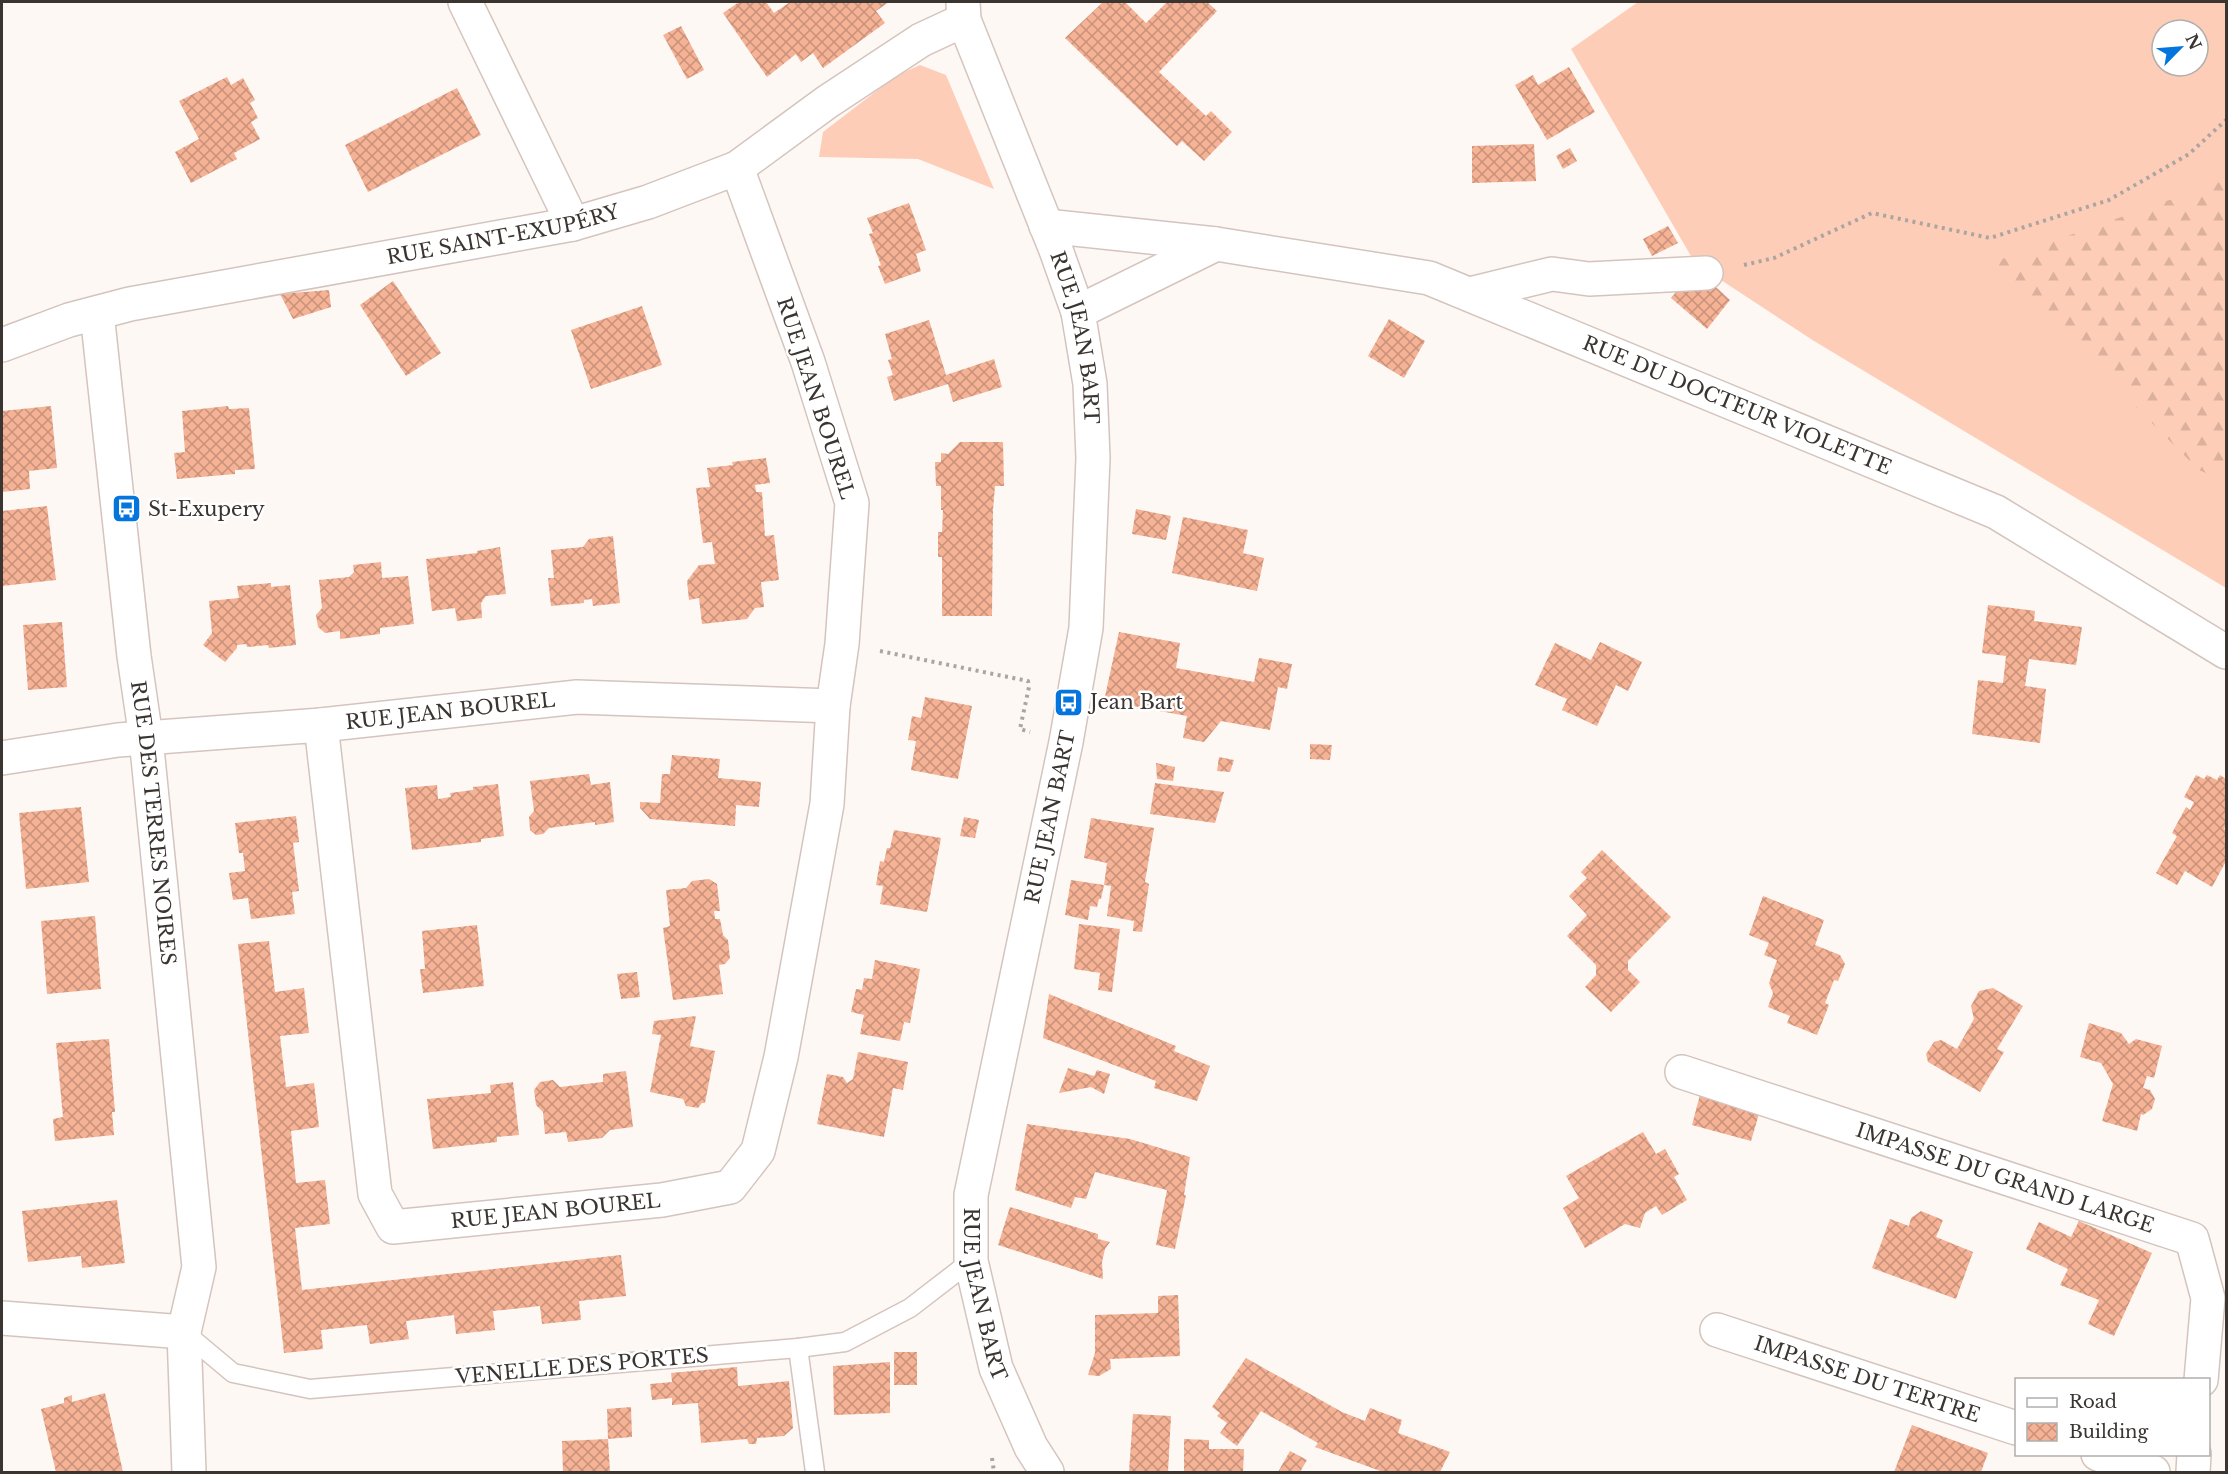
<svg xmlns="http://www.w3.org/2000/svg" width="2228" height="1474" font-family="'Libre Baskerville',serif">
<style>
.grass{fill:#fecdb7;fill-rule:evenodd}
.forest{fill:url(#forest-firs)}
.building{fill:url(#building-cross-hatch)}
.lines{fill:none;stroke-linecap:round;stroke-linejoin:round}
.service-casing{stroke:#d4c4bd;stroke-width:21}
.minor-casing{stroke:#d4c4bd;stroke-width:36}
.tertiary-casing{stroke:#d4c4bd;stroke-width:36}
.path{stroke:#aba5a2;stroke-width:4;stroke-dasharray:3 4.5;stroke-linecap:butt}
.service{stroke:#fff;stroke-width:18}
.minor{stroke:#fff;stroke-width:33}
.tertiary{stroke:#fff;stroke-width:33}
.labels{text-anchor:middle;stroke-width:5;stroke-linejoin:round;paint-order:stroke}
.street-label{font-size:20px;fill:#3b3532;stroke:#fff}
.poi-label{font-size:20px;fill:#3b3532;stroke:#fff;text-anchor:start}
</style>
<defs>
<pattern id="forest-firs" width="22" height="20" patternUnits="userSpaceOnUse" patternTransform="scale(1.5)"><rect width="22" height="20" fill="#fecdb7"/><path d="M5 1l3.5 6h-7zM16 11l3.5 6h-7z" fill="#dbb19e"/></pattern>
<pattern id="building-cross-hatch" width="8" height="8" patternUnits="userSpaceOnUse" patternTransform="scale(1.5)"><rect width="8" height="8" fill="#f5b295"/><path d="M0 0l8 8M0 8l8-8" fill="none" stroke="#c8927a"/></pattern>
</defs>
<rect width="100%" height="100%" fill="#fef8f5"/>
<g class="grass">
<path d="M 1638,2 L 2226,2 L 2226,588 L 1814,341 L 1695,263 L 1571,49 ZM 2162,30 L 2198,30 L 2198,66 L 2162,66 Z"/>
<path d="M 920,65 L 946,75 L 994,189 L 918,159 L 819,157 L 823,132 L 896,76 Z"/>
</g>
<path class="forest" d="M 2226,180 L 2226,482 L 2199,470 L 1991,263 Z"/>
<g class="building">
<path d="M 739,2 L 766,2 L 774,13 L 790,2 L 889,2 L 876,11 L 885,23 L 823,68 L 813,53 L 801,62 L 796,54 L 767,77 L 723,13 Z"/>
<path d="M 1103,2 L 1125,2 L 1146,23 L 1167,2 L 1207,2 L 1217,11 L 1159,72 L 1206,116 L 1211,111 L 1232,132 L 1204,161 L 1182,141 L 1177,146 L 1065,38 Z"/>
<path d="M 681,26 L 704,70 L 687,79 L 663,35 Z"/>
<path d="M 1569,67 L 1595,112 L 1547,140 L 1515,85 L 1533,75 L 1538,85 Z"/>
<path d="M 227,77 L 231,85 L 243,78 L 255,100 L 250,103 L 258,118 L 251,122 L 260,139 L 234,153 L 237,159 L 191,183 L 175,152 L 199,139 L 179,101 Z"/>
<path d="M 457,88 L 481,135 L 368,192 L 345,145 Z"/>
<path d="M 1534,144 L 1536,181 L 1472,183 L 1472,146 Z"/>
<path d="M 1570,148 L 1577,161 L 1563,169 L 1556,156 Z"/>
<path d="M 909,203 L 926,250 L 916,254 L 921,271 L 885,284 L 878,266 L 881,265 L 869,234 L 873,233 L 867,218 Z"/>
<path d="M 1668,226 L 1678,243 L 1652,256 L 1643,239 Z"/>
<path d="M 1705,277 L 1730,300 L 1707,329 L 1671,298 L 1676,292 L 1672,288 Z"/>
<path d="M 393,281 L 441,353 L 406,376 L 360,305 Z"/>
<path d="M 329,290 L 331,307 L 293,319 L 280,294 Z"/>
<path d="M 642,306 L 662,365 L 591,389 L 571,330 Z"/>
<path d="M 1389,319 L 1425,341 L 1404,378 L 1368,356 Z"/>
<path d="M 929,320 L 946,375 L 994,359 L 1002,387 L 953,402 L 948,384 L 894,401 L 887,377 L 893,375 L 888,360 L 892,359 L 885,334 Z"/>
<path d="M 51,406 L 57,468 L 29,471 L 30,489 L 2,492 L 2,411 Z"/>
<path d="M 228,406 L 229,409 L 249,408 L 255,469 L 235,470 L 235,474 L 177,479 L 174,453 L 185,452 L 182,411 Z"/>
<path d="M 960,442 L 1003,442 L 1004,486 L 995,486 L 993,510 L 992,616 L 942,616 L 942,557 L 938,557 L 938,532 L 942,532 L 943,510 L 941,510 L 941,486 L 936,486 L 935,462 L 941,462 L 941,453 L 948,454 Z"/>
<path d="M 766,458 L 770,483 L 755,485 L 756,492 L 762,492 L 765,536 L 774,535 L 779,580 L 761,582 L 764,607 L 755,608 L 747,619 L 702,624 L 699,598 L 689,600 L 687,581 L 699,565 L 715,564 L 712,542 L 703,543 L 696,488 L 710,487 L 707,468 L 733,465 L 732,462 Z"/>
<path d="M 47,506 L 56,580 L 2,586 L 2,511 Z"/>
<path d="M 1136,509 L 1171,516 L 1166,540 L 1132,534 Z"/>
<path d="M 1183,517 L 1248,530 L 1243,553 L 1264,558 L 1257,591 L 1172,573 Z"/>
<path d="M 613,536 L 620,603 L 593,606 L 592,599 L 584,600 L 584,603 L 551,606 L 548,578 L 554,578 L 551,550 L 583,547 L 589,539 Z"/>
<path d="M 500,547 L 506,594 L 486,596 L 481,603 L 482,618 L 457,621 L 455,608 L 432,611 L 426,559 L 477,553 L 477,551 Z"/>
<path d="M 381,562 L 382,578 L 408,576 L 414,624 L 380,628 L 380,634 L 340,639 L 340,631 L 325,633 L 318,627 L 316,615 L 322,608 L 319,580 L 349,577 L 354,572 L 353,565 Z"/>
<path d="M 271,583 L 271,587 L 290,585 L 296,645 L 269,648 L 268,645 L 247,647 L 246,644 L 237,645 L 237,648 L 225,662 L 203,645 L 212,633 L 209,601 L 239,598 L 237,586 Z"/>
<path d="M 1988,605 L 2035,611 L 2034,621 L 2082,627 L 2076,665 L 2029,659 L 2025,686 L 2046,689 L 2040,743 L 1972,734 L 1978,680 L 2003,683 L 2006,656 L 1982,653 Z"/>
<path d="M 62,622 L 67,687 L 28,690 L 23,625 Z"/>
<path d="M 1119,632 L 1180,643 L 1176,668 L 1254,682 L 1259,658 L 1292,664 L 1287,689 L 1278,687 L 1270,730 L 1221,721 L 1204,742 L 1183,738 L 1187,716 L 1104,701 Z"/>
<path d="M 1600,642 L 1642,662 L 1628,691 L 1616,685 L 1597,726 L 1562,710 L 1567,699 L 1535,685 L 1555,643 L 1591,660 Z"/>
<path d="M 925,697 L 972,706 L 958,779 L 911,770 L 916,741 L 908,740 L 912,716 L 921,718 Z"/>
<path d="M 1310,744 L 1332,745 L 1330,760 L 1310,759 Z"/>
<path d="M 672,755 L 720,759 L 718,778 L 761,782 L 759,807 L 736,805 L 735,826 L 650,819 L 640,808 L 640,802 L 660,803 L 662,774 L 670,774 Z"/>
<path d="M 1219,757 L 1234,760 L 1230,772 L 1217,771 Z"/>
<path d="M 1156,763 L 1175,767 L 1173,781 L 1157,779 Z"/>
<path d="M 589,774 L 591,785 L 610,782 L 614,822 L 595,825 L 595,822 L 549,828 L 543,834 L 536,835 L 530,830 L 529,817 L 534,811 L 530,781 Z"/>
<path d="M 2196,775 L 2204,779 L 2207,775 L 2217,780 L 2220,775 L 2226,779 L 2226,825 L 2224,829 L 2226,830 L 2226,863 L 2225,863 L 2212,887 L 2185,871 L 2177,885 L 2156,873 L 2177,836 L 2172,833 L 2186,807 L 2190,810 L 2194,802 L 2184,797 Z"/>
<path d="M 1155,783 L 1224,792 L 1215,823 L 1150,814 Z"/>
<path d="M 498,784 L 504,836 L 481,839 L 481,842 L 412,850 L 405,788 L 437,785 L 438,799 L 451,797 L 450,793 L 473,790 L 473,787 Z"/>
<path d="M 81,807 L 89,882 L 26,889 L 19,813 Z"/>
<path d="M 296,816 L 299,842 L 293,843 L 299,891 L 292,892 L 295,914 L 251,919 L 248,898 L 233,900 L 229,873 L 245,871 L 243,853 L 239,853 L 235,823 Z"/>
<path d="M 964,817 L 979,820 L 975,838 L 960,836 Z"/>
<path d="M 1091,818 L 1154,828 L 1145,882 L 1149,884 L 1142,932 L 1133,931 L 1134,921 L 1107,916 L 1111,886 L 1104,885 L 1107,863 L 1084,858 Z"/>
<path d="M 894,830 L 941,838 L 927,912 L 880,904 L 883,886 L 876,885 L 880,861 L 884,862 L 887,848 L 890,848 Z"/>
<path d="M 1602,850 L 1671,917 L 1628,961 L 1628,970 L 1640,982 L 1611,1012 L 1585,987 L 1596,975 L 1596,965 L 1567,936 L 1587,915 L 1569,896 L 1587,878 L 1581,872 Z"/>
<path d="M 709,879 L 717,884 L 720,911 L 714,911 L 715,919 L 720,919 L 723,935 L 728,940 L 730,958 L 725,964 L 719,965 L 723,994 L 673,1000 L 663,928 L 670,926 L 666,890 L 686,888 L 692,881 Z"/>
<path d="M 1071,880 L 1104,885 L 1101,899 L 1099,899 L 1097,907 L 1090,906 L 1088,920 L 1065,915 Z"/>
<path d="M 1763,896 L 1824,920 L 1815,945 L 1840,955 L 1845,964 L 1838,981 L 1834,980 L 1825,1003 L 1829,1005 L 1817,1035 L 1787,1023 L 1790,1016 L 1768,1007 L 1773,993 L 1769,983 L 1777,960 L 1764,955 L 1769,943 L 1749,935 Z"/>
<path d="M 95,916 L 101,989 L 47,994 L 41,921 Z"/>
<path d="M 1079,924 L 1120,929 L 1112,992 L 1098,990 L 1100,973 L 1074,969 Z"/>
<path d="M 477,925 L 484,986 L 423,993 L 420,969 L 425,969 L 422,931 Z"/>
<path d="M 269,941 L 275,992 L 304,988 L 309,1033 L 280,1036 L 286,1087 L 314,1083 L 319,1127 L 291,1131 L 296,1183 L 325,1180 L 330,1224 L 295,1228 L 302,1290 L 621,1255 L 626,1296 L 579,1301 L 581,1320 L 542,1324 L 540,1306 L 493,1311 L 495,1330 L 456,1334 L 454,1315 L 406,1321 L 409,1339 L 370,1344 L 367,1325 L 321,1330 L 323,1349 L 284,1353 L 238,944 Z"/>
<path d="M 875,960 L 920,969 L 910,1023 L 904,1022 L 900,1041 L 860,1034 L 864,1015 L 851,1012 L 856,989 L 862,990 L 864,978 L 872,979 Z"/>
<path d="M 637,972 L 640,997 L 621,999 L 617,974 Z"/>
<path d="M 1993,988 L 2023,1006 L 1997,1049 L 2004,1052 L 1980,1092 L 1928,1062 L 1926,1054 L 1934,1042 L 1941,1040 L 1957,1049 L 1974,1019 L 1971,1006 L 1979,991 Z"/>
<path d="M 1049,994 L 1176,1046 L 1174,1051 L 1210,1066 L 1197,1101 L 1154,1088 L 1156,1081 L 1043,1038 Z"/>
<path d="M 696,1016 L 690,1046 L 715,1051 L 705,1103 L 702,1103 L 698,1108 L 686,1106 L 683,1099 L 650,1092 L 661,1035 L 652,1034 L 654,1021 Z"/>
<path d="M 2089,1023 L 2121,1033 L 2129,1044 L 2136,1039 L 2162,1046 L 2154,1078 L 2147,1076 L 2143,1088 L 2150,1090 L 2155,1099 L 2152,1109 L 2143,1115 L 2141,1114 L 2137,1131 L 2102,1121 L 2113,1084 L 2101,1063 L 2080,1057 Z"/>
<path d="M 109,1039 L 115,1112 L 112,1112 L 114,1135 L 55,1141 L 53,1119 L 63,1117 L 56,1043 Z"/>
<path d="M 858,1052 L 908,1062 L 903,1090 L 893,1088 L 884,1137 L 817,1124 L 827,1074 L 843,1077 L 847,1083 L 853,1079 Z"/>
<path d="M 1068,1068 L 1094,1076 L 1097,1070 L 1110,1074 L 1104,1094 L 1091,1087 L 1059,1093 Z"/>
<path d="M 626,1071 L 633,1127 L 610,1130 L 602,1138 L 568,1142 L 566,1132 L 545,1134 L 543,1112 L 536,1105 L 534,1090 L 540,1082 L 553,1080 L 560,1087 L 603,1082 L 603,1074 Z"/>
<path d="M 513,1082 L 519,1135 L 497,1137 L 497,1142 L 433,1149 L 427,1099 L 491,1093 L 490,1085 Z"/>
<path d="M 1701,1091 L 1761,1107 L 1751,1141 L 1692,1125 Z"/>
<path d="M 1027,1124 L 1130,1139 L 1190,1157 L 1184,1195 L 1186,1195 L 1175,1249 L 1156,1245 L 1167,1190 L 1095,1172 L 1086,1199 L 1075,1197 L 1071,1208 L 1015,1190 Z"/>
<path d="M 1643,1132 L 1656,1154 L 1665,1149 L 1679,1174 L 1674,1177 L 1687,1200 L 1662,1215 L 1656,1206 L 1645,1213 L 1640,1228 L 1625,1224 L 1585,1248 L 1563,1208 L 1579,1198 L 1566,1176 Z"/>
<path d="M 117,1200 L 125,1263 L 82,1268 L 81,1256 L 28,1262 L 22,1211 Z"/>
<path d="M 1010,1207 L 1098,1234 L 1098,1239 L 1110,1242 L 1105,1249 L 1102,1262 L 1103,1279 L 998,1245 Z"/>
<path d="M 1921,1211 L 1943,1220 L 1936,1237 L 1973,1252 L 1956,1299 L 1872,1268 L 1890,1219 L 1909,1226 L 1911,1218 Z"/>
<path d="M 2079,1221 L 2152,1253 L 2114,1336 L 2088,1324 L 2099,1300 L 2060,1285 L 2068,1269 L 2026,1249 L 2039,1222 L 2071,1237 Z"/>
<path d="M 1178,1295 L 1180,1356 L 1110,1359 L 1111,1369 L 1099,1376 L 1088,1375 L 1095,1353 L 1095,1315 L 1158,1313 L 1158,1296 Z"/>
<rect x="894" y="1352" width="23" height="33"/>
<path d="M 1246,1358 L 1342,1412 L 1365,1421 L 1370,1408 L 1402,1420 L 1398,1433 L 1450,1452 L 1440,1472 L 1383,1472 L 1315,1447 L 1318,1443 L 1261,1411 L 1237,1446 L 1220,1433 L 1227,1423 L 1217,1416 L 1220,1413 L 1212,1407 Z"/>
<path d="M 890,1362 L 890,1413 L 834,1415 L 833,1366 Z"/>
<path d="M 737,1367 L 738,1386 L 789,1381 L 793,1428 L 784,1436 L 757,1438 L 756,1444 L 749,1444 L 747,1439 L 701,1443 L 698,1403 L 672,1405 L 672,1398 L 652,1400 L 650,1384 L 672,1382 L 671,1373 Z"/>
<path d="M 105,1393 L 123,1472 L 56,1472 L 41,1409 L 64,1403 L 64,1398 L 72,1395 L 72,1402 Z"/>
<path d="M 631,1407 L 632,1437 L 608,1439 L 607,1409 Z"/>
<path d="M 1133,1414 L 1171,1416 L 1168,1472 L 1129,1472 Z"/>
<path d="M 1912,1425 L 1988,1453 L 1981,1472 L 1894,1472 Z"/>
<path d="M 608,1439 L 610,1472 L 563,1472 L 562,1441 Z"/>
<path d="M 1184,1439 L 1209,1440 L 1209,1449 L 1244,1449 L 1243,1472 L 1184,1472 Z"/>
<path d="M 1290,1451 L 1307,1460 L 1300,1472 L 1278,1472 Z"/>
</g>
<g class="lines">
<defs>
<g id="service">
<path d="M 184,1332 L 233,1373 L 310,1389 L 798,1348 L 845,1342 L 910,1308 L 971,1261"/>
<path d="M 798,1348 L 815,1472"/>
</g>
<g id="minor">
<path d="M 465,2 L 573,224"/>
<path id="s1" d="M 1046,226 L 1216,244 L 1429,278 L 1996,512 L 2226,652"/>
<path d="M 1470,294 L 1552,274 L 1589,279 L 1706,273"/>
<path d="M 1078,312 L 1216,244"/>
<path id="s2" d="M 97,313 L 134,656 L 146,738 L 199,1267 L 184,1332 L 189,1472"/>
<path id="s3" d="M 2,345 L 69,320 L 130,304 L 573,224 L 648,202 L 737,168 L 827,102 L 921,40 L 964,20"/>
<path id="s4" d="M 321,725 L 577,697 L 833,706"/>
<path id="s5" d="M 2,758 L 118,740 L 321,725 L 375,1194 L 393,1227 L 662,1200 L 730,1187 L 758,1151 L 781,1057 L 827,804 L 833,706 L 842,644 L 852,503 L 808,362 L 737,168"/>
<path id="s6" d="M 1682,1072 L 2192,1239 L 2208,1298 L 2201,1380"/>
<path d="M 2,1318 L 184,1332"/>
<path id="s7" d="M 1717,1330 L 2016,1428"/>
<path d="M 2098,1454 L 2153,1472"/>
<path d="M 2193,1472 L 2194,1454"/>
</g>
<g id="tertiary">
<path id="s8" d="M 963,2 L 964,20 L 1056,250 L 1078,312 L 1090,384 L 1093,458 L 1086,628 L 1066,742 L 971,1195 L 971,1261 L 996,1368 L 1031,1447 L 1047,1472"/>
</g>
</defs>
<use href="#service" class="service-casing"/>
<use href="#minor" class="minor-casing"/>
<use href="#tertiary" class="tertiary-casing"/>
<g class="path">
<path d="M 1744,265 L 1774,258 L 1872,213 L 1990,238 L 2109,200 L 2189,154 L 2226,120"/>
<path d="M 880,651 L 1028,681 L 1029,687 L 1020,729 L 1030,732"/>
<path d="M 992,1458 L 994,1472"/>
</g>
<use href="#service" class="service"/>
<use href="#minor" class="minor"/>
<use href="#tertiary" class="tertiary"/>
</g>
<defs>
<symbol id="bus-square" viewBox="-11 -11 22 22"><rect x="-9" y="-9" width="18" height="18" rx="4" fill="#0375dc" stroke="#fff"/><path d="M-5-6H5V4H4V6H2V4H-2V6H-4V4H-5ZM-3.5-4V0h7V-4ZM-3.5 1.2v1.5H-2V1.2ZM2 1.2v1.5H3.5V1.2Z" fill="#fff"/></symbol>
</defs>
<g fill-rule="evenodd">
<use href="#bus-square" x="110" y="492" width="33" height="33"/>
<use href="#bus-square" x="1052" y="686" width="33" height="33"/>
</g>
<g class="labels">
<g class="street-label">
<text dy="7" stroke="none"><textPath href="#s3" startOffset="514">RUE SAINT-EXUPÉRY</textPath></text>
<text dy="7" stroke="none"><textPath href="#s8" startOffset="356">RUE JEAN BART</textPath></text>
<text transform="translate(816 398) rotate(72)" y="7">RUE JEAN BOUREL</text>
<text dy="7" stroke="none"><textPath href="#s1" startOffset="720">RUE DU DOCTEUR VIOLETTE</textPath></text>
<text dy="7" stroke="none"><textPath href="#s4" startOffset="130">RUE JEAN BOUREL</textPath></text>
<text transform="translate(1050 817) rotate(-78)" y="7">RUE JEAN BART</text>
<text dy="7" stroke="none"><textPath href="#s2" startOffset="513">RUE DES TERRES NOIRES</textPath></text>
<text dy="7" stroke="none"><textPath href="#s6" startOffset="340">IMPASSE DU GRAND LARGE</textPath></text>
<text dy="7" stroke="none"><textPath href="#s5" startOffset="994">RUE JEAN BOUREL</textPath></text>
<text dy="7" stroke="none"><textPath href="#s8" startOffset="1328">RUE JEAN BART</textPath></text>
<text transform="translate(582 1366) rotate(-5)" y="7">VENELLE DES PORTES</text>
<text dy="7" stroke="none"><textPath href="#s7" startOffset="158">IMPASSE DU TERTRE</textPath></text>
</g>
<g class="poi-label">
<text x="148" y="516">St-Exupery</text>
<text x="1090" y="709">Jean Bart</text>
</g>
</g>
<rect width="2228" height="1474" fill="none" stroke="#3b3532" stroke-width="6"/>
<rect x="2015" y="1378" width="195" height="78" fill="#ffffff" stroke="#b1aead" stroke-width="1.5"/>
<rect x="2027" y="1398" width="30" height="9" fill="#ffffff" stroke="#b1aead" stroke-width="1.5"/>
<text x="2069" y="1408" font-size="18" fill="#3b3532">Road</text>
<rect x="2027" y="1423" width="30" height="18" fill="url(#building-cross-hatch)" stroke="#b1aead" stroke-width="1.5"/>
<text x="2069" y="1438" font-size="18" fill="#3b3532">Building</text>
<g transform="translate(2180 48) rotate(65)"><circle r="28" fill="#ffffff" stroke="#b1aead" stroke-width="1.5"/>
<path d="M0-4.5L10 22L0 15L-10 22Z" fill="#0375dc"/>
<text y="-9" font-size="16" font-weight="bold" text-anchor="middle" fill="#3b3532">N</text>
</g>
</svg>
